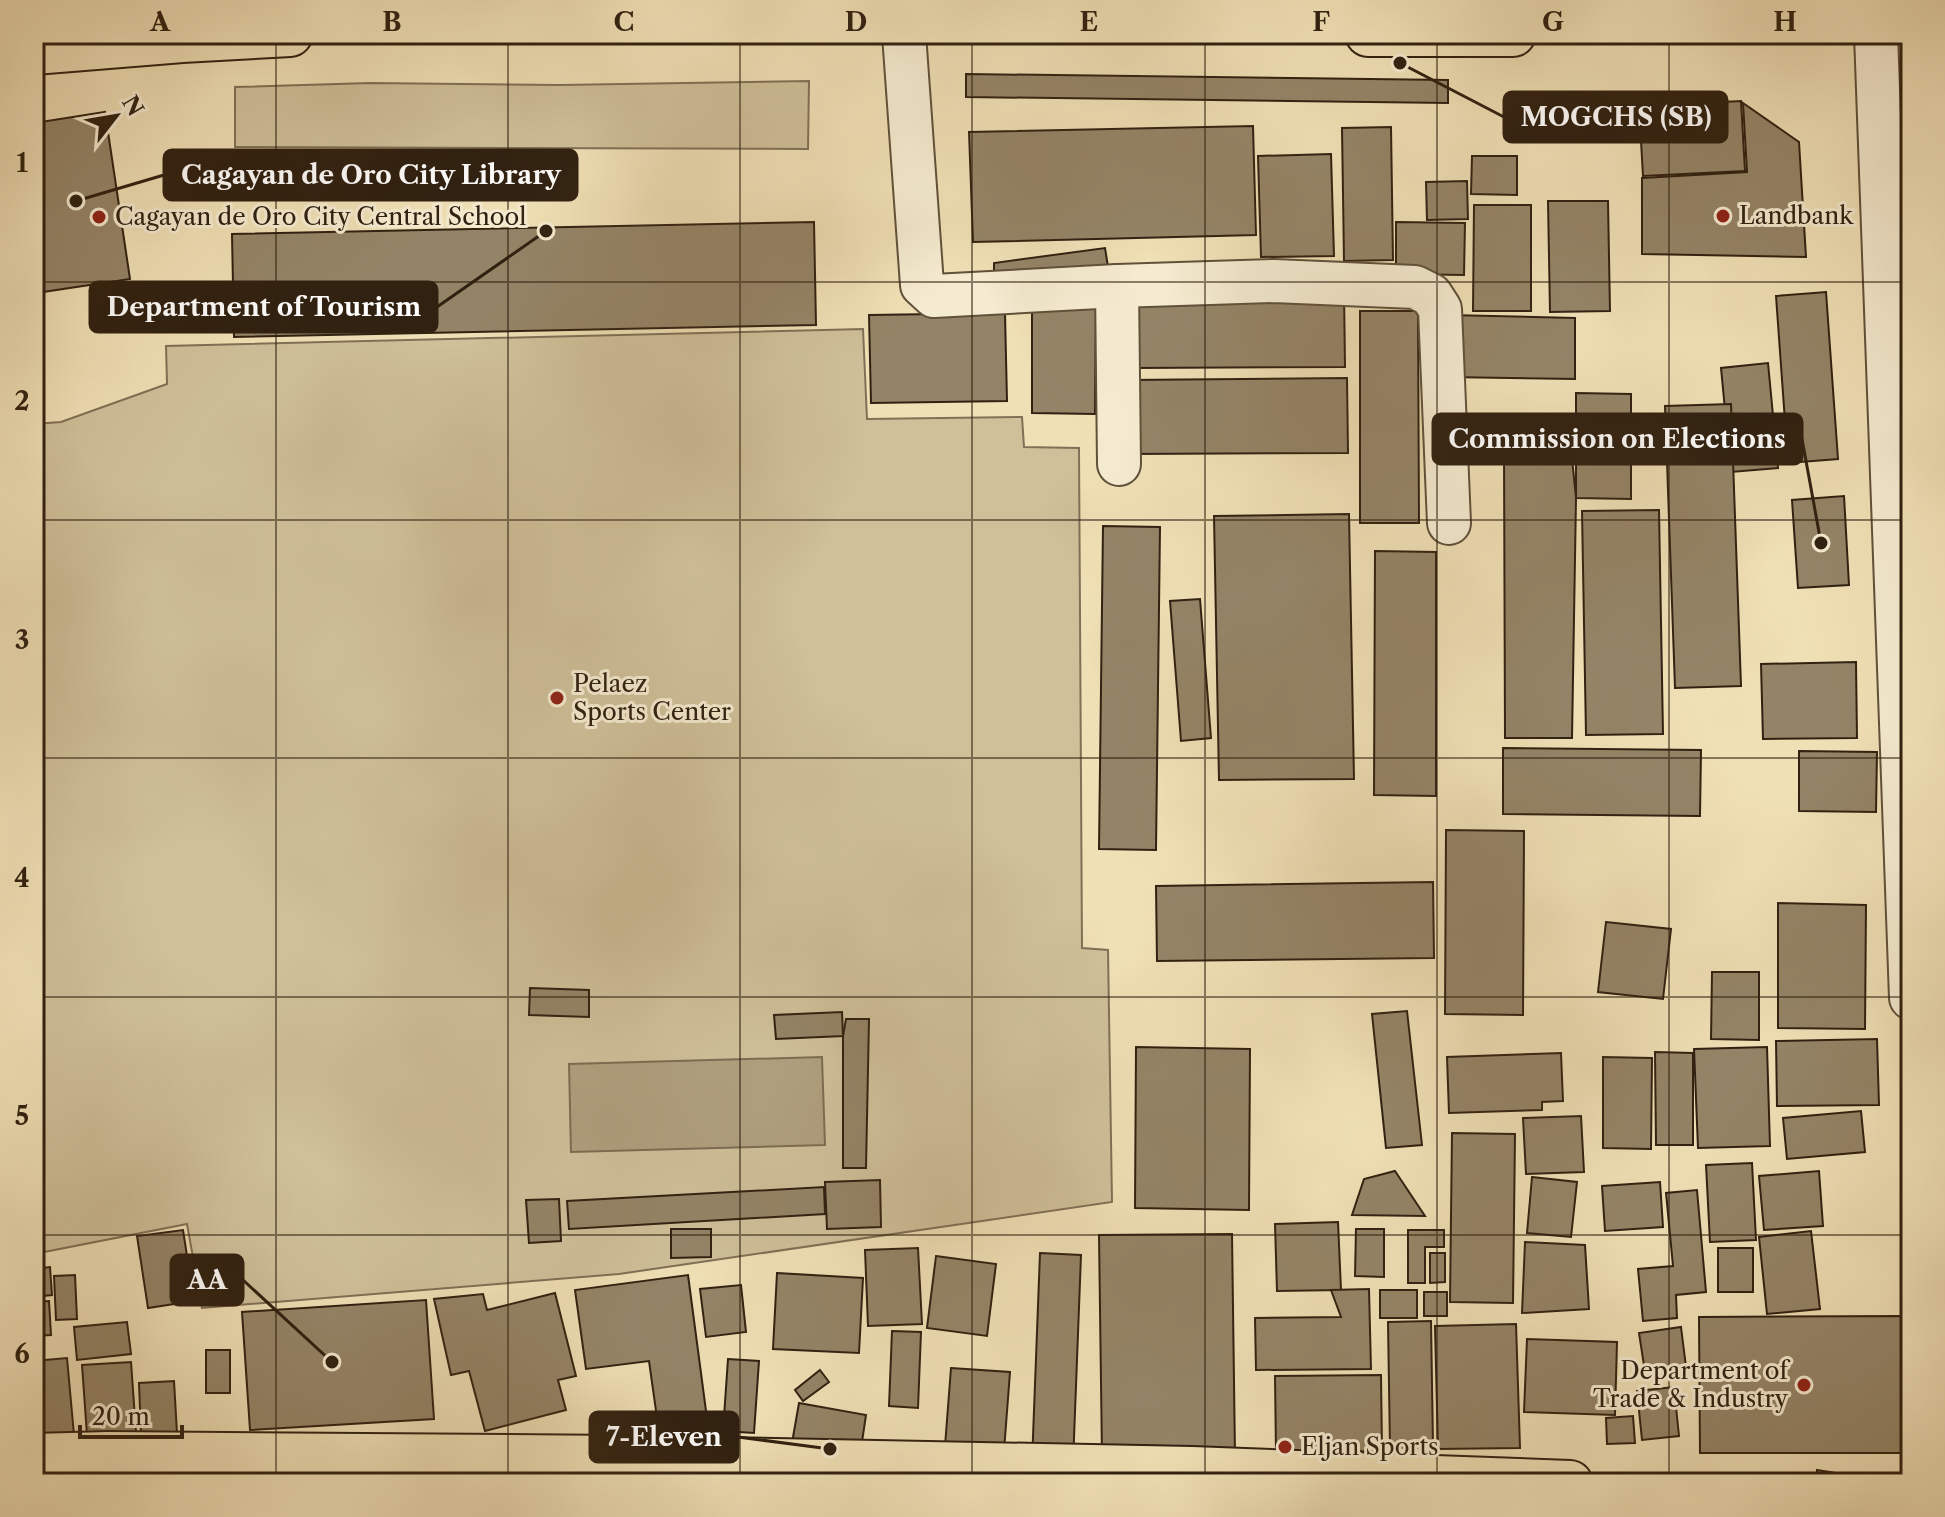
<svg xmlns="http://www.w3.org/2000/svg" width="1945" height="1517" font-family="'Libre Caslon Text',serif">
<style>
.green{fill:#cfc09a;stroke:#807056;stroke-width:2}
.water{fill:#af9f7e;stroke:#7c6d52;stroke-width:2}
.building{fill:#948467;stroke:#302111;stroke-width:2}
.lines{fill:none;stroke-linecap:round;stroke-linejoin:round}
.minor-casing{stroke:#60513a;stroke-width:46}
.major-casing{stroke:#302111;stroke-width:48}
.minor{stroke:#f5ebd0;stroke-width:42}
.major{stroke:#f0e0b6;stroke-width:44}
.grid{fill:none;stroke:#302111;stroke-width:2;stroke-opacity:0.55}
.poi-dot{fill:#8f2418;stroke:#f5ebd0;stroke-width:3}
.labels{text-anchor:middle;stroke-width:6;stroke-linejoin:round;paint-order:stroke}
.poi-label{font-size:24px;fill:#302111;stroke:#f5ebd0;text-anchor:start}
.leader{fill:none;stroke:#302111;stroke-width:3}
.callout-dot{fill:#302111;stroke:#f5ebd0;stroke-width:3}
.callout{fill:#302111;stroke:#302111;stroke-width:3}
.callout-label{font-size:26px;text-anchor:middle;font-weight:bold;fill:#fff}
.neatline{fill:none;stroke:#302111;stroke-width:3}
.grid-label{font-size:26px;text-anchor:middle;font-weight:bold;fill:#302111}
</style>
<rect width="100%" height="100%" fill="#f0e0b6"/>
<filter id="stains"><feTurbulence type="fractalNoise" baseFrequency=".0025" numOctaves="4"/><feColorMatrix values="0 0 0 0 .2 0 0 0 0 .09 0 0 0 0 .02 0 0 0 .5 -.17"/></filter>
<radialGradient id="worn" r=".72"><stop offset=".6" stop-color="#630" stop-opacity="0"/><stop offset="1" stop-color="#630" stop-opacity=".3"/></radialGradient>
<g class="green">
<path d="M 809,81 L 808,149 L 235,147 L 235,87 L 370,83 L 560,85 Z"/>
<path d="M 863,329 L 867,419 L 1022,417 L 1024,447 L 1079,448 L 1082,948 L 1108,950 L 1112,1202 L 619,1274 L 202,1308 L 187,1224 L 34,1254 L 34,424 L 61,422 L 167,384 L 166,346 Z"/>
</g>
<path class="water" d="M 822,1057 L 825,1145 L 571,1152 L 569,1064 Z"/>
<g class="building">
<path d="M 966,74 L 1448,80 L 1448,103 L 966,97 Z"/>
<path d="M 1741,101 L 1745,171 L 1643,176 L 1639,106 Z"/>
<path d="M 1743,103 L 1799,142 L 1806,257 L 1642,254 L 1642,178 L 1747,172 Z"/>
<path d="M 105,112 L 130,279 L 36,293 L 34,283 L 34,123 Z"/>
<path d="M 1253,126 L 1256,235 L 973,242 L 969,132 Z"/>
<path d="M 1391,127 L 1393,260 L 1344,261 L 1342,128 Z"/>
<path d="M 1331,154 L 1334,256 L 1261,257 L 1258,156 Z"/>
<path d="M 1472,156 L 1517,156 L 1517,195 L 1471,194 Z"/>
<path d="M 1467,181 L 1468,219 L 1427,220 L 1426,182 Z"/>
<path d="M 1548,201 L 1608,201 L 1610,311 L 1550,312 Z"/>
<path d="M 1474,205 L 1531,205 L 1531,311 L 1473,311 Z"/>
<path d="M 814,222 L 816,325 L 234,337 L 232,234 Z"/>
<path d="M 1396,222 L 1465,223 L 1464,275 L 1396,274 Z"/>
<path d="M 1105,248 L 1110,279 L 994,291 L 994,263 Z"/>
<path d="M 1344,291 L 1345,367 L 1133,368 L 1132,292 Z"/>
<path d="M 1826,292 L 1838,459 L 1788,463 L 1776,296 Z"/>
<path d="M 1032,301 L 1096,301 L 1095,414 L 1032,413 Z"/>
<path d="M 1360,311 L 1418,311 L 1419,523 L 1360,523 Z"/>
<path d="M 1005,313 L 1007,401 L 871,403 L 869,315 Z"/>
<path d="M 1448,315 L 1575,318 L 1575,379 L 1447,377 Z"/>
<path d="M 1768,363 L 1778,468 L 1731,472 L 1721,368 Z"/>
<path d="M 1347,378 L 1348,453 L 1127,454 L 1126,380 Z"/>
<path d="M 1576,393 L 1631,394 L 1631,499 L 1576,498 Z"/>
<path d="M 1731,404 L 1741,686 L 1675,688 L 1665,406 Z"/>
<path d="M 1504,448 L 1571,448 L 1576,498 L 1572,738 L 1505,738 Z"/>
<path d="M 34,477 L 39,477 L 37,952 L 34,952 Z"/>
<path d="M 1844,496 L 1849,585 L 1798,588 L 1792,500 Z"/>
<path d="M 1659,510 L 1663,734 L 1586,735 L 1582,511 Z"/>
<path d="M 1349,514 L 1354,779 L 1219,780 L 1214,516 Z"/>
<path d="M 1103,526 L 1160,527 L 1156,850 L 1099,849 Z"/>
<path d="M 1375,551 L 1436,552 L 1436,796 L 1374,795 Z"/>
<path d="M 1200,599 L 1211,738 L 1181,741 L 1170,601 Z"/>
<path d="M 1856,662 L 1857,738 L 1763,739 L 1761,664 Z"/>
<path d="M 1503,748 L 1701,750 L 1700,816 L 1503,814 Z"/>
<path d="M 1799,751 L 1877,752 L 1876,812 L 1799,811 Z"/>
<path d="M 1446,830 L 1524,831 L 1523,1015 L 1445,1014 Z"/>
<path d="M 1433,882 L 1434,958 L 1157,961 L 1156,886 Z"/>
<path d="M 1778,903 L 1866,905 L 1865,1029 L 1778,1028 Z"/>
<path d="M 1606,922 L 1671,929 L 1663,999 L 1598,992 Z"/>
<path d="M 1712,972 L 1759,972 L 1759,1040 L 1711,1039 Z"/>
<path d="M 530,988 L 589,990 L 589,1017 L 529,1015 Z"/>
<path d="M 1407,1011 L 1422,1145 L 1386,1148 L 1372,1014 Z"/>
<path d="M 842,1012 L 843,1036 L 776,1039 L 774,1015 Z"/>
<path d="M 846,1019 L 869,1019 L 866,1168 L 843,1168 L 843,1036 Z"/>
<path d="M 1877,1039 L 1879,1105 L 1777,1106 L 1776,1041 Z"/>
<path d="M 1136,1047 L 1250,1049 L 1249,1210 L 1135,1208 Z"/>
<path d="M 1767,1047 L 1770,1146 L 1698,1148 L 1694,1049 Z"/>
<path d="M 1655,1052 L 1693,1053 L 1693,1145 L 1656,1145 Z"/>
<path d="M 1561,1053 L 1563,1101 L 1542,1102 L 1542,1110 L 1449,1113 L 1447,1057 Z"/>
<path d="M 1603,1057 L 1652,1058 L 1651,1149 L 1603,1148 Z"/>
<path d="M 1861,1111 L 1865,1152 L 1787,1159 L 1783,1118 Z"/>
<path d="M 1581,1116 L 1584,1172 L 1526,1174 L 1523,1118 Z"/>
<path d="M 1452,1133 L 1515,1134 L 1513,1303 L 1450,1302 Z"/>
<path d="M 1752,1163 L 1756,1240 L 1710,1242 L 1706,1165 Z"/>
<path d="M 1395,1171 L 1425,1216 L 1352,1215 L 1364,1179 Z"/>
<path d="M 1819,1171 L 1823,1226 L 1764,1230 L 1759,1176 Z"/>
<path d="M 1532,1177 L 1577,1182 L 1571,1237 L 1527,1233 Z"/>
<path d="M 880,1180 L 881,1227 L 827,1229 L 825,1182 Z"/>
<path d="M 1660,1182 L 1663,1227 L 1605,1231 L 1602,1186 Z"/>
<path d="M 824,1187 L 825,1214 L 569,1229 L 567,1201 Z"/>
<path d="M 1697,1190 L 1706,1292 L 1676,1295 L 1677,1318 L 1643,1321 L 1638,1269 L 1673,1266 L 1666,1193 Z"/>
<path d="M 559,1199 L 561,1241 L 529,1243 L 526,1200 Z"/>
<path d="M 1338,1222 L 1341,1290 L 1277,1291 L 1275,1224 Z"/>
<path d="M 671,1229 L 711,1229 L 711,1257 L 671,1258 Z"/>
<path d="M 1356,1229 L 1384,1229 L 1384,1277 L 1355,1276 Z"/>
<path d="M 183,1230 L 194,1301 L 148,1308 L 137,1236 Z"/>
<path d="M 1408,1230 L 1444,1230 L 1444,1247 L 1425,1247 L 1425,1283 L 1408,1283 Z"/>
<path d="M 1811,1231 L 1820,1309 L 1767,1314 L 1759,1237 Z"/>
<path d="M 1232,1234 L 1235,1455 L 1102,1456 L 1099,1235 Z"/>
<path d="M 1525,1242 L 1585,1245 L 1589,1309 L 1522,1313 Z"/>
<path d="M 918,1248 L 922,1324 L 868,1326 L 865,1250 Z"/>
<rect x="1718" y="1248" width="35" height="44"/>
<path d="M 1040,1253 L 1081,1255 L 1073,1464 L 1032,1463 Z"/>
<path d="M 1430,1253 L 1445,1253 L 1445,1282 L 1430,1283 Z"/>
<path d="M 936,1256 L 996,1264 L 987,1336 L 927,1328 Z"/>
<path d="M 50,1267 L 52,1295 L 34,1297 L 34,1269 Z"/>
<path d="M 777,1273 L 863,1278 L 859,1353 L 773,1349 Z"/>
<path d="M 75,1275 L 77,1319 L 56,1320 L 54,1276 Z"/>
<path d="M 688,1275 L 708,1426 L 659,1432 L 649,1361 L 586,1369 L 575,1290 Z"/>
<path d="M 741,1285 L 746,1332 L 706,1337 L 700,1289 Z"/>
<path d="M 1369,1289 L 1371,1369 L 1256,1370 L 1255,1318 L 1341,1317 L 1331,1290 Z"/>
<rect x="1380" y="1290" width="37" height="28"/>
<rect x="1424" y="1292" width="23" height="24"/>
<path d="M 555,1293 L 576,1376 L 558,1380 L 566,1410 L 485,1431 L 469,1371 L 451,1375 L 434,1299 L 483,1294 L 487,1310 Z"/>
<path d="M 426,1300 L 434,1419 L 250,1430 L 242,1312 Z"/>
<path d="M 49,1301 L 51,1335 L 34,1336 L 34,1302 Z"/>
<path d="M 1907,1316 L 1909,1453 L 1700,1453 L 1699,1317 Z"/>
<path d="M 1431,1321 L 1433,1447 L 1390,1448 L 1388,1322 Z"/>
<path d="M 127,1322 L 131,1354 L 77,1360 L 74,1327 Z"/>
<path d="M 1516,1324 L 1520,1448 L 1438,1449 L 1435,1326 Z"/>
<path d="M 1681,1327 L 1686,1367 L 1645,1372 L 1639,1333 Z"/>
<path d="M 892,1331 L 921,1332 L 918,1408 L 889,1406 Z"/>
<path d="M 1527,1339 L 1617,1342 L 1615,1415 L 1524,1412 Z"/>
<rect x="206" y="1350" width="24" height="43"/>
<path d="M 67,1358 L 75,1446 L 34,1449 L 34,1361 Z"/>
<path d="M 728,1359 L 759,1361 L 754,1433 L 723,1431 Z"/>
<path d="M 131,1362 L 136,1432 L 87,1435 L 82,1365 Z"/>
<path d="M 951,1368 L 1010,1372 L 1004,1451 L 945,1446 Z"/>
<path d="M 820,1370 L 829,1382 L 803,1401 L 795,1390 Z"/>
<path d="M 1381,1375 L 1382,1451 L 1276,1452 L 1275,1376 Z"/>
<path d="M 174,1381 L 177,1433 L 141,1435 L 139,1383 Z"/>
<path d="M 1674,1387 L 1679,1436 L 1642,1440 L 1637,1391 Z"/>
<path d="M 799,1403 L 866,1415 L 860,1455 L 792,1443 Z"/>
<path d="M 1633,1416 L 1635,1443 L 1607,1444 L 1606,1418 Z"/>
<path d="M 1817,1470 L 1843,1474 L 1842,1483 L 1816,1483 Z"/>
</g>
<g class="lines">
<defs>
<g id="minor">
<path d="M 904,34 L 922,285 L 934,296 L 1117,286 L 1274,281 L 1415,287 L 1431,295 L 1440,309 L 1449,523"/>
<path d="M 1876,34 L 1911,998"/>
<path d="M 1117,286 L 1119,464"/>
</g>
<g id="major">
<path d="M 1368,34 L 1513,34"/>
<path d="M 34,52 L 182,40 L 290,34"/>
<path d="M 34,1456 L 108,1454 L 624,1458 L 1192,1469 L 1570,1483"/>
</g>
</defs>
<use href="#minor" class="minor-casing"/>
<use href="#major" class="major-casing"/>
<use href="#minor" class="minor"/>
<use href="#major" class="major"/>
</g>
<path class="grid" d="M 276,34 L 276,1483M 508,34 L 508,1483M 740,34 L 740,1483M 972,34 L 972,1483M 1205,34 L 1205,1483M 1437,34 L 1437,1483M 1669,34 L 1669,1483M 34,282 L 1911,282M 34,520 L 1911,520M 34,758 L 1911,758M 34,997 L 1911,997M 34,1235 L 1911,1235"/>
<g class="poi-dot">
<circle cx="1723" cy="216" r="8"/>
<circle cx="99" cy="217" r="8"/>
<circle cx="557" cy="698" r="8"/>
<circle cx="1804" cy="1385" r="8"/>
<circle cx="1285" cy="1447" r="8"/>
</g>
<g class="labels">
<g class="poi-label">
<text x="1739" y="224">Landbank</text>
<text x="115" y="225">Cagayan de Oro City Central School</text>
<text x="573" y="692">Pelaez<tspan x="573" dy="28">Sports Center</tspan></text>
<text x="1788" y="1379" text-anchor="end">Department of<tspan x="1788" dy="28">Trade &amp; Industry</tspan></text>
<text x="1301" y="1455">Eljan Sports</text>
</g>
</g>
<path class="leader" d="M1400 63L1504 117M76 201L164 175M546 231L437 307M1821 543L1802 439M332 1362L243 1280M830 1449L738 1437"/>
<g class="callout-dot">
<circle cx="1400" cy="63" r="8"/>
<circle cx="76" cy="201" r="8"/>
<circle cx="546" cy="231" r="8"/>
<circle cx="1821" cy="543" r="8"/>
<circle cx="332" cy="1362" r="8"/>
<circle cx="830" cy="1449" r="8"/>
</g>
<g class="callout">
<rect x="1504" y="92" width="223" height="50" rx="8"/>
<rect x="164" y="150" width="413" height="50" rx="8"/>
<rect x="90" y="282" width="347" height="50" rx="8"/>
<rect x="1433" y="414" width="369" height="50" rx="8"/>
<rect x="171" y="1255" width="72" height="50" rx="8"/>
<rect x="590" y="1412" width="148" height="50" rx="8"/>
</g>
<g class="callout-label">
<text x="1616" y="126">MOGCHS (SB)</text>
<text x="371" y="184">Cagayan de Oro City Library</text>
<text x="264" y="316">Department of Tourism</text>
<text x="1617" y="448">Commission on Elections</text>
<text x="207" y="1289">AA</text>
<text x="664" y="1446">7-Eleven</text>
</g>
<rect width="1945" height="1517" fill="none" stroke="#f0e0b6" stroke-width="88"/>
<g transform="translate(116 116) rotate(59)" stroke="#f5ebd0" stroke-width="6" paint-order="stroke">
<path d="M0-6L14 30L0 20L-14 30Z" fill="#302111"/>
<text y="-12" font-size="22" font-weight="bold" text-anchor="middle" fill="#302111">N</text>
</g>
<path d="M80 1425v12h102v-12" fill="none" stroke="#302111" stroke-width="4"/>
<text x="92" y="1425" font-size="24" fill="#302111" stroke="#f5ebd0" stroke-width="6" paint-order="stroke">20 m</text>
<rect x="44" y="44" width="1857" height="1429" class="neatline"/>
<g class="grid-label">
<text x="160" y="31">A</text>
<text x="392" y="31">B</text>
<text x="624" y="31">C</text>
<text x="856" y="31">D</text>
<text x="1089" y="31">E</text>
<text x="1321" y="31">F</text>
<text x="1553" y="31">G</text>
<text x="1785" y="31">H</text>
<text x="22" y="172">1</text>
<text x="22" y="410">2</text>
<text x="22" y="649">3</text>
<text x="22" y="887">4</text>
<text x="22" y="1125">5</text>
<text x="22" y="1363">6</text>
</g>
<rect width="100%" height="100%" filter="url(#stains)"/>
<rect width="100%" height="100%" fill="url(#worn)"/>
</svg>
